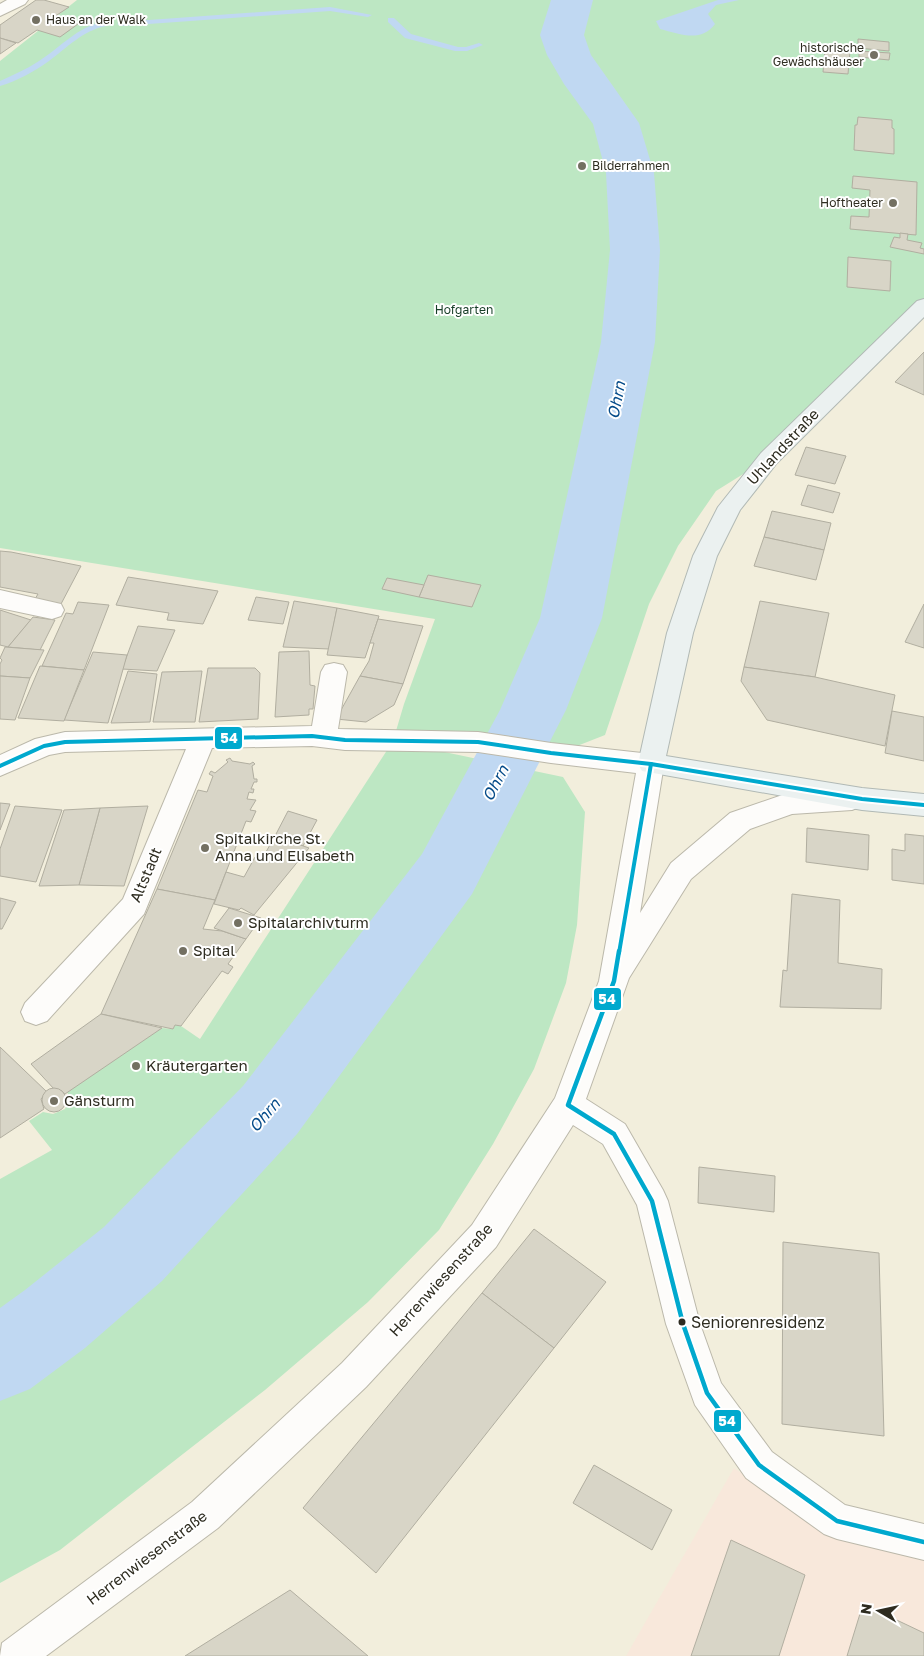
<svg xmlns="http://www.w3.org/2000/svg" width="924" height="1656" font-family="'Golos Text',sans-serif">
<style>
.commercial{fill:#f8e8db}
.green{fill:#bde7c3}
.water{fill:#c0d8f2}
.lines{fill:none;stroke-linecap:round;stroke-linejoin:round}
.stream{fill:#c0d8f2;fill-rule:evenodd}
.river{fill:#c0d8f2;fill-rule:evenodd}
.building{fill:#d8d5c7;stroke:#b1aea0}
.minor-casing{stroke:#bbb8aa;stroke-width:2}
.major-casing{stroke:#b1b9b5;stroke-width:2}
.minor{fill:#fdfcfa;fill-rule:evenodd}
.major{fill:#ebf1f0;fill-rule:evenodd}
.bus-1-far1-casing{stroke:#fff;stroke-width:8}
.bus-1-casing{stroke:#fff;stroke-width:8}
.bus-1-far1{stroke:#00a9ce;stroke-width:4}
.bus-1{stroke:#00a9ce;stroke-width:4.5}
.poi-dot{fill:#737062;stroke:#fff;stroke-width:2}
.bus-dot{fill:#2e2c20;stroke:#fff;stroke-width:2}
.labels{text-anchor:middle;stroke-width:4;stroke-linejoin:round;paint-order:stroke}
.far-poi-label{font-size:12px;fill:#2e2c20;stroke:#fff;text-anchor:start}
.far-park-label{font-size:12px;fill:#173e27;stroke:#fff}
.street-label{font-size:15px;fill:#2e2c20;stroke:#fff}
.poi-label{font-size:15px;fill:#2e2c20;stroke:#fff;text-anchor:start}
.water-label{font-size:16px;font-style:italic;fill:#054b89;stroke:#fff}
.near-bus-label{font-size:16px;fill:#2e2c20;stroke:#fff;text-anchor:start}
.line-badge{stroke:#fff;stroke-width:2}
.badge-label{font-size:14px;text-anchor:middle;font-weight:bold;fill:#fff}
</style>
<rect width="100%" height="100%" fill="#f2eedc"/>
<path class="commercial" d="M 734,1468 L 833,1536 L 924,1558 L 924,1656 L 626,1656 Z"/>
<path class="green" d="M 77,0 L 924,0 L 924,305 L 769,458 L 716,491 L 678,546 L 649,604 L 605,735 L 577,746 L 397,742 L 563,777 L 585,812 L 577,925 L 566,983 L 534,1069 L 493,1144 L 439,1230 L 368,1302 L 265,1390 L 60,1550 L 0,1583 L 0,1179 L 52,1150 L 29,1121 L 43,1112 L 53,1114 L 65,1109 L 70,1098 L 67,1092 L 162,1028 L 173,1029 L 175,1025 L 181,1026 L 200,1039 L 393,741 L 404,704 L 435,619 L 0,548 L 0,61 Z"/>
<path class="water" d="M 718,0 L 739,0 L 716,5 L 708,14 L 715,24 C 701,43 680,34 660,29 L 656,21 Z"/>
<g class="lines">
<g class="stream">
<path d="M 330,7 L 372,15 L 368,17 L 330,11 L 121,26 L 117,24 L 121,22 Z"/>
<path d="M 388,18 L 394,18 L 411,34 L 458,47 L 466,47 L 479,43 L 483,45 L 467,51 L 455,51 L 405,38 L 388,22 Z"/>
<path d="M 103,22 L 106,22 L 106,26 C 82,31 68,47 49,61 C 35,71 17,81 0,86 L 0,81 C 13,75 27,69 39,61 C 61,47 77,27 103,22 Z"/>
</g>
<path class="river" d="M 551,0 L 593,0 L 584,35 L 591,55 L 639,123 L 654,173 L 660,250 L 655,342 L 602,618 L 566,710 L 472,894 L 297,1134 L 162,1281 L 85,1348 L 30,1389 L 0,1401 L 0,1308 L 25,1290 L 104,1227 L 243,1086 L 422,854 L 500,710 L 540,618 L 601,342 L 610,250 L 606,173 L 593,124 L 564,84 L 547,55 L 540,35 Z"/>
</g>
<g class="building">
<path d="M 36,0 L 44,0 L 69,7 L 54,17 L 78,24 L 60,37 L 37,30 L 18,43 L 0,38 L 0,25 Z"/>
<path d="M 0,38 L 16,43 L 0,54 Z"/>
<path d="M 858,39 L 889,42 L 889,51 L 858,48 Z"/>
<path d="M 825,48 L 850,51 L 848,74 L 823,72 Z"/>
<path d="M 859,51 L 890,53 L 889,60 L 859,57 Z"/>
<path d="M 858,117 L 892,120 L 892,128 L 894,129 L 894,154 L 854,150 L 855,125 L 857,125 Z"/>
<path d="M 853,176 L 917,182 L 916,235 L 850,229 L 851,216 L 869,217 L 870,190 L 852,188 Z"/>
<path d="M 900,233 L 908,234 L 907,240 L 922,243 L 920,248 L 924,249 L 924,254 L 890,247 L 894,237 L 900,238 Z"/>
<path d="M 848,257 L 891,261 L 890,291 L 847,287 Z"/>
<path d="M 924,352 L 924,395 L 895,382 Z"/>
<path d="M 806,447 L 846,456 L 835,484 L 795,475 Z"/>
<path d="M 808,485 L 840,493 L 833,513 L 801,505 Z"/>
<path d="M 772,511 L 831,523 L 824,550 L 764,537 Z"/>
<path d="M 764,537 L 824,550 L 816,580 L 754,566 Z"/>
<path d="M 0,551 L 11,552 L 81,566 L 61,604 L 35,599 L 38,594 L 0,587 Z"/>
<path d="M 428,575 L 481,585 L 472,607 L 419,597 Z"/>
<path d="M 128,577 L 218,591 L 203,624 L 167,620 L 169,613 L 116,605 Z"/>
<path d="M 387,578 L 424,585 L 419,597 L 382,589 Z"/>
<path d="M 256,597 L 289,602 L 283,624 L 248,620 Z"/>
<path d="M 294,601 L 337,608 L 329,649 L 283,647 Z"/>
<path d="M 760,601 L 829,613 L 815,677 L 744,667 Z"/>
<path d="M 78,602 L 109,605 L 84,670 L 42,666 L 66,613 L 73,614 Z"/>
<path d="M 924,604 L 924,648 L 905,642 Z"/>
<path d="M 337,608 L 379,616 L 365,658 L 327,655 Z"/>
<path d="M 0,610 L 31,620 L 8,647 L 0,645 Z"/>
<path d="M 33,617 L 55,620 L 40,650 L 8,647 Z"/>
<path d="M 378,619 L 423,626 L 403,684 L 360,676 L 369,661 L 374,643 L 370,643 Z"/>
<path d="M 138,626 L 175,630 L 157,671 L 122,669 Z"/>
<path d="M 5,647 L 44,650 L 30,678 L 0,676 L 0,664 L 2,660 L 0,658 Z"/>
<path d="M 309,651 L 310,685 L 315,686 L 313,709 L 309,709 L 309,715 L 275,717 L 279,652 Z"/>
<path d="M 93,652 L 127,655 L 108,723 L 64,720 Z"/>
<path d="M 40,666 L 84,670 L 64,721 L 18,718 Z"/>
<path d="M 744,667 L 815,677 L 895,695 L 885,746 L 767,720 L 741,681 Z"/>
<path d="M 208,668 L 255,668 L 260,673 L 258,719 L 199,722 Z"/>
<path d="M 128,671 L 157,674 L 150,722 L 111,723 Z"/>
<path d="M 202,671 L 195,722 L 153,722 L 162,672 Z"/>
<path d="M 0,676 L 30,678 L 15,720 L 0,719 Z"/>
<path d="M 360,676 L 403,684 L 394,705 L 366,722 L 336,719 Z"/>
<path d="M 892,711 L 924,717 L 924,761 L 885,753 Z"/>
<path d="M 230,758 L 232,761 L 250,764 L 253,762 L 255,764 L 252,766 L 254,779 L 257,779 L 257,782 L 254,782 L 251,789 L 254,789 L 253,793 L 249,792 L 247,799 L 256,800 L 250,810 L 256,811 L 251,822 L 246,821 L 215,900 L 157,889 L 198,790 L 207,792 L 213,776 L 209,774 L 211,771 L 215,773 L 228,762 L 226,760 Z"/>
<path d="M 0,803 L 10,804 L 0,830 Z"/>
<path d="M 15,806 L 62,810 L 36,882 L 0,876 L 0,849 Z"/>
<path d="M 148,806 L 124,886 L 79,885 L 100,808 Z"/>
<path d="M 100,808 L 79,885 L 39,886 L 64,810 Z"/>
<path d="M 288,811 L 317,820 L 303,846 L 275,836 Z"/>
<path d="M 807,828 L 869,835 L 868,870 L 806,862 Z"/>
<path d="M 905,834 L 924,836 L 924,884 L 892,880 L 892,849 L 905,851 Z"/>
<path d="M 275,836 L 309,848 L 254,915 L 241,908 L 239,910 L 214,904 L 226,872 L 244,877 L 255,857 L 262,859 Z"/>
<path d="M 157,889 L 215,900 L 203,929 L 222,931 L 246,939 L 228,964 L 233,967 L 228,974 L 222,971 L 181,1026 L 175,1025 L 173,1029 L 101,1014 Z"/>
<path d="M 792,894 L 840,900 L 838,963 L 882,969 L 881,1009 L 780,1007 L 783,970 L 787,971 Z"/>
<path d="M 0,898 L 16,902 L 2,929 L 0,929 Z"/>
<path d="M 229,908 L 261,918 L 246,939 L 214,928 Z"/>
<path d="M 101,1014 L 162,1028 L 65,1094 L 62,1091 L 54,1089 L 31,1064 Z"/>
<path d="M 0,1047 L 47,1092 L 41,1099 L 44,1109 L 0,1138 Z"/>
<circle cx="54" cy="1100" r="12"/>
<path d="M 699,1167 L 775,1176 L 774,1212 L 698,1203 Z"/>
<path d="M 534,1229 L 606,1282 L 554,1348 L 482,1293 Z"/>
<path d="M 783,1242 L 879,1253 L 884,1436 L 782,1424 Z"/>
<path d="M 482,1293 L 554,1348 L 376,1573 L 303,1508 Z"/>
<path d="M 594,1465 L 672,1510 L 652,1550 L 573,1503 Z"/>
<path d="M 731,1540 L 805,1575 L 779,1656 L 691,1656 Z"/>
<path d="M 290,1590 L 368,1656 L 185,1656 Z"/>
<path d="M 863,1604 L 924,1633 L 924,1656 L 847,1656 Z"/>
</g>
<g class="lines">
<defs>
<g id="minor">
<path d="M 7,0 L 28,0 L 25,4 L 0,16 L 0,4 Z"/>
<path d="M 0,590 L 61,604 L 64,610 L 61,616 L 52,619 L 0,608 Z"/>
<path d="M 334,663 L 343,665 L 347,672 L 338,729 L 478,732 L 551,743 L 651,754 L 660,757 L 664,764 L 640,913 L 671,863 L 730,813 L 791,792 L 852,788 L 862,792 L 866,799 L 862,806 L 852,810 L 792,814 L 750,829 L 691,879 L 629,978 L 586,1099 L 625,1124 L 663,1190 L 668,1201 L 700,1324 L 721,1383 L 772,1452 L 845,1505 L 924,1524 L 924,1560 L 837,1539 L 824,1534 L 746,1478 L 695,1405 L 666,1324 L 637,1205 L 603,1144 L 573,1125 L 496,1247 L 366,1387 L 218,1528 L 46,1656 L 0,1656 L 2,1643 L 192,1502 L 342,1363 L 472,1225 L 555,1098 L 599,981 L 636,773 L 551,763 L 478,752 L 345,750 L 312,746 L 212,748 L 144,914 L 47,1021 L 36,1025 L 25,1021 L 21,1012 L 25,1003 L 123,899 L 186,749 L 65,752 L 49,755 L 0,776 L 0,755 L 35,739 L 65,732 L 312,726 L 321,672 L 325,665 Z"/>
</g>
<path id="major" d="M 924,299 L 924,317 L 777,463 L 740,510 L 717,556 L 693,633 L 666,756 L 862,788 L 924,794 L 924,816 L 862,810 L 642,771 L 638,764 L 667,633 L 693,556 L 718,507 L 761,453 L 917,301 Z"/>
</defs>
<use href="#minor" class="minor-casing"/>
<use href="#major" class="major-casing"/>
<use href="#minor" class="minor"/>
<use href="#major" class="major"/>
<defs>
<g id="bus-1-far1">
<path d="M 0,766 L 44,746 L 65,742 L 312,736 L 345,740 L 478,742 L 551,753 L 651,764 L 862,799 L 924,805"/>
<path d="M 619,953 L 651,764"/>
</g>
<path id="bus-1" d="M 619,951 L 614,981 L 568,1105 L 614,1134 L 652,1201 L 683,1324 L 707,1393 L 759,1465 L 837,1521 L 924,1542"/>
</defs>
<use href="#bus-1-far1" class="bus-1-far1-casing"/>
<use href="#bus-1" class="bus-1-casing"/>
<use href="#bus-1-far1" class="bus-1-far1"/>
<use href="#bus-1" class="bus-1"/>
</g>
<g class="poi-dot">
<circle cx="36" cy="20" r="5"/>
<circle cx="874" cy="55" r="5"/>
<circle cx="582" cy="166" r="5"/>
<circle cx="893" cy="203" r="5"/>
<circle cx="205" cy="848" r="5"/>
<circle cx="238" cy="923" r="5"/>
<circle cx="183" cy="951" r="5"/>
<circle cx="136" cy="1066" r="5"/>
<circle cx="54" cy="1101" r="5"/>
</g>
<circle class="bus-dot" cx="682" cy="1322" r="4.5"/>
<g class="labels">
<g class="far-poi-label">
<text x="46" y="24">Haus an der Walk</text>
<text x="864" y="52" text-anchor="end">historische<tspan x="864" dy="14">Gewächshäuser</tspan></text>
<text x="592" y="170">Bilderrahmen</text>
<text x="883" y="207" text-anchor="end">Hoftheater</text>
</g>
<g class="far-park-label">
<text x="464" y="314">Hofgarten</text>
</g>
<g class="street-label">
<text transform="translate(783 447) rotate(-47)" y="5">Uhlandstraße</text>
<text transform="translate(146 875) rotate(-67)" y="5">Altstadt</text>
<text transform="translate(441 1280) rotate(-48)" y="5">Herrenwiesenstraße</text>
<text transform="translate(147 1558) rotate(-37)" y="5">Herrenwiesenstraße</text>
</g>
<g class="poi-label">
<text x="215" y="844">Spitalkirche St.<tspan x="215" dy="17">Anna und Elisabeth</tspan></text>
<text x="248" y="928">Spitalarchivturm</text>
<text x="193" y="956">Spital</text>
<text x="146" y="1071">Kräutergarten</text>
<text x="64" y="1106">Gänsturm</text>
</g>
<g class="water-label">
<text transform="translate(616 400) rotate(-79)" y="6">Ohrn</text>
<text transform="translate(495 783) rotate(-62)" y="6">Ohrn</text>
<text transform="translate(264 1115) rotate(-49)" y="6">Ohrn</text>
</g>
<g class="near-bus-label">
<text x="691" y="1328">Seniorenresidenz</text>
</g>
</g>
<g class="line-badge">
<rect x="214" y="726" width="29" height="24" rx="5" fill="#00a9ce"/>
<rect x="593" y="987" width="29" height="24" rx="5" fill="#00a9ce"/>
<rect x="713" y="1409" width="29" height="24" rx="5" fill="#00a9ce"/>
</g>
<g class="badge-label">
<text x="229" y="743">54</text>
<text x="607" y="1004">54</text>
<text x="727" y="1426">54</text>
</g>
<g transform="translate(879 1611) rotate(279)" stroke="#ffffff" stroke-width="4" paint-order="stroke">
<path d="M0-4L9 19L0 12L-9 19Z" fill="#2e2c20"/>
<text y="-8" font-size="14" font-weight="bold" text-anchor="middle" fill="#2e2c20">N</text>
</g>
</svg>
